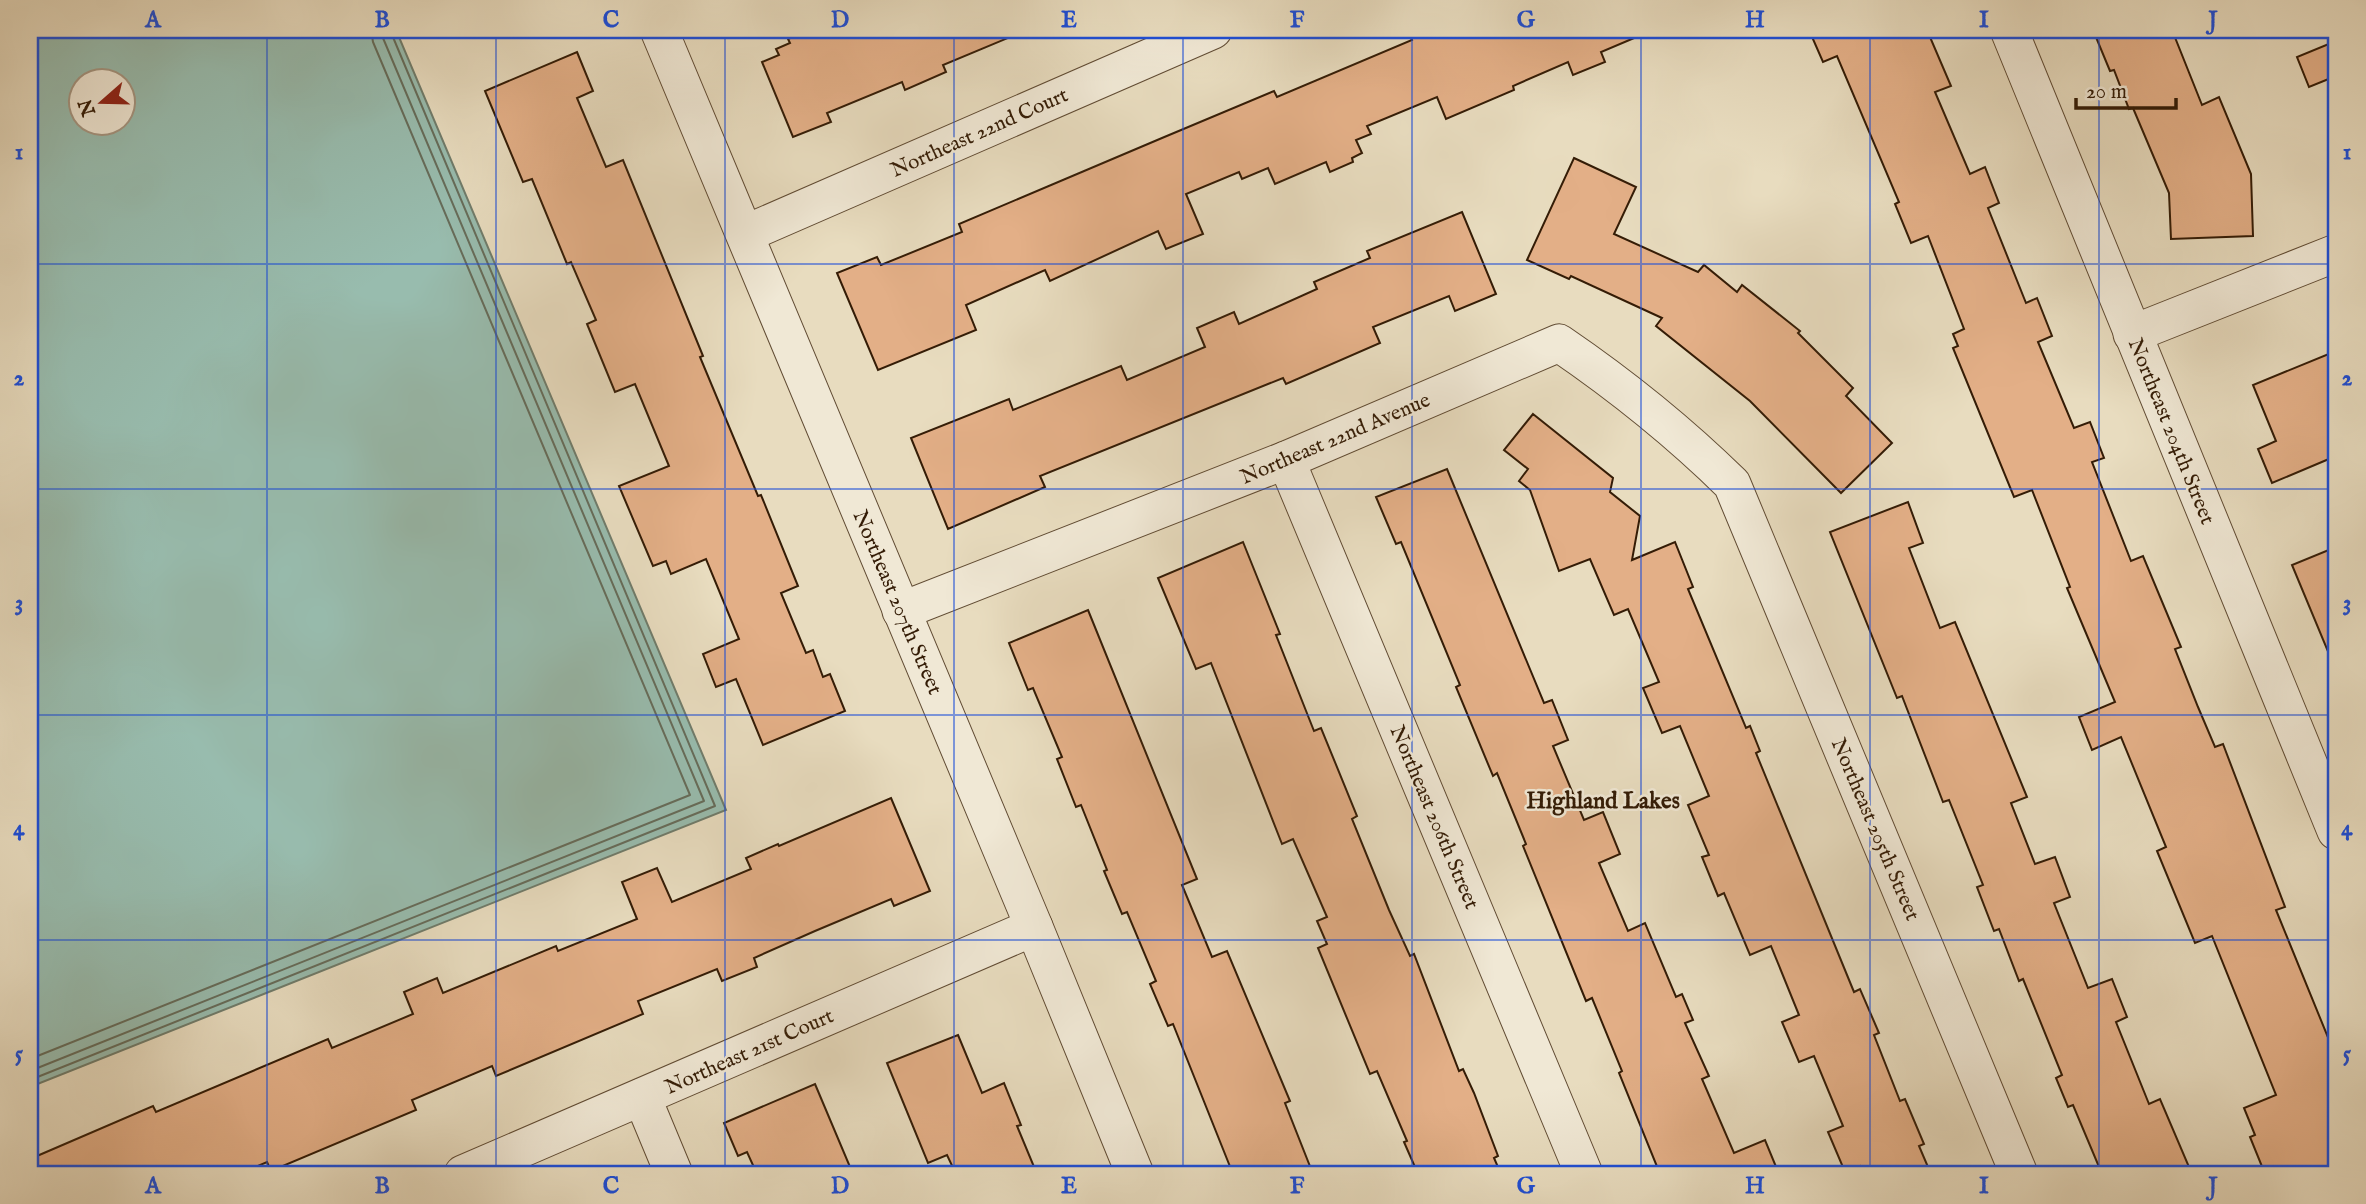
<svg xmlns="http://www.w3.org/2000/svg" width="2366" height="1204" font-family="'IM FELL English',serif">
<style>
.water{fill:#98bcae;stroke:#707c6b;stroke-width:2;fill-rule:evenodd}
.lines{fill:none;stroke-linecap:round;stroke-linejoin:round}
.shore{stroke:#666c5a;stroke-width:2}
.building{fill:#e3af87;stroke:#341c06;stroke-width:2}
.street-casing{stroke:#614c34;stroke-width:39}
.street{stroke:#f0e8d5;stroke-width:37}
.grid{fill:none;stroke:#1d4ed8;stroke-width:2;stroke-opacity:0.55}
.labels{text-anchor:middle;stroke-width:5;stroke-linejoin:round;paint-order:stroke}
.street-label{font-size:21px;fill:#341c06;stroke:#f0e8d5}
.neighbourhood-label{font-size:23px;font-weight:bold;fill:#341c06;stroke:#f0e8d5}
.neatline{fill:none;stroke:#1d4ed8;stroke-width:2.5}
.grid-label{font-size:23px;text-anchor:middle;font-weight:bold;fill:#1d4ed8}
</style>
<rect width="100%" height="100%" fill="#e8dcbf"/>
<filter id="stains"><feTurbulence type="fractalNoise" baseFrequency=".00286" numOctaves="4"/><feColorMatrix values="0 0 0 0 .2 0 0 0 0 .09 0 0 0 0 .02 0 0 0 .5 -.17"/></filter>
<radialGradient id="worn" r=".72"><stop offset=".6" stop-color="#630" stop-opacity="0"/><stop offset="1" stop-color="#630" stop-opacity=".3"/></radialGradient>
<path class="water" d="M 30,30 L 396,30 L 726,810 L 30,1087 ZM 80,80 L 122,80 L 122,122 L 80,122 Z"/>
<g class="lines">
<g class="shore">
<path d="M 30,1059 L 690,795 L 373,42 L 371,30"/>
<path d="M 30,1071 L 704,801 L 383,38 L 382,30"/>
<path d="M 30,1080 L 715,806 L 390,30"/>
</g>
</g>
<g class="building">
<path d="M 809,30 L 1027,30 L 943,65 L 946,72 L 905,90 L 902,82 L 827,113 L 831,122 L 793,137 L 762,62 L 779,55 L 776,49 L 790,43 L 788,39 Z"/>
<path d="M 1408,30 L 1653,30 L 1601,52 L 1605,62 L 1573,75 L 1568,62 L 1513,86 L 1514,90 L 1446,119 L 1437,97 L 1367,126 L 1371,134 L 1356,140 L 1362,153 L 1352,158 L 1353,162 L 1330,172 L 1326,162 L 1275,184 L 1268,168 L 1242,179 L 1239,172 L 1186,194 L 1203,234 L 1166,249 L 1158,231 L 1050,281 L 1045,270 L 966,305 L 976,330 L 878,370 L 837,273 L 877,257 L 881,265 L 962,232 L 959,224 L 1162,138 L 1274,91 L 1277,97 L 1412,40 Z"/>
<path d="M 1809,30 L 1927,30 L 1951,86 L 1935,92 L 1970,174 L 1985,167 L 1999,203 L 1988,208 L 2026,303 L 2037,298 L 2052,336 L 2038,342 L 2074,428 L 2090,422 L 2104,458 L 2092,462 L 2131,561 L 2143,556 L 2181,647 L 2175,649 L 2198,707 L 2215,747 L 2223,744 L 2285,907 L 2276,910 L 2336,1057 L 2336,1174 L 2265,1174 L 2250,1137 L 2255,1135 L 2244,1108 L 2276,1095 L 2212,936 L 2195,943 L 2157,851 L 2166,847 L 2121,737 L 2092,750 L 2079,717 L 2115,702 L 2067,588 L 2070,587 L 2032,490 L 2014,497 L 1953,348 L 1958,346 L 1953,334 L 1964,329 L 1928,236 L 1911,243 L 1895,204 L 1899,202 L 1837,56 L 1823,62 Z"/>
<path d="M 2093,30 L 2172,30 L 2202,105 L 2219,97 L 2251,174 L 2253,236 L 2171,239 L 2169,193 L 2133,108 L 2129,109 L 2114,70 L 2110,71 Z"/>
<path d="M 2336,41 L 2336,76 L 2309,87 L 2297,57 Z"/>
<path d="M 577,52 L 593,91 L 577,98 L 606,167 L 623,160 L 703,356 L 700,357 L 758,496 L 761,495 L 798,586 L 781,593 L 806,653 L 813,650 L 823,677 L 830,674 L 845,711 L 763,745 L 736,679 L 716,687 L 703,654 L 739,639 L 706,559 L 671,574 L 666,561 L 653,566 L 619,486 L 669,466 L 635,384 L 615,392 L 587,324 L 596,320 L 571,262 L 567,264 L 532,179 L 523,182 L 485,91 Z"/>
<path d="M 1574,158 L 1636,187 L 1614,234 L 1698,272 L 1704,265 L 1737,292 L 1742,285 L 1800,331 L 1798,333 L 1853,388 L 1846,396 L 1892,443 L 1841,493 L 1750,401 L 1656,326 L 1662,318 L 1571,276 L 1569,279 L 1527,260 Z"/>
<path d="M 1462,212 L 1496,294 L 1455,311 L 1449,296 L 1373,327 L 1380,343 L 1286,384 L 1283,378 L 1040,476 L 1045,487 L 948,529 L 911,438 L 1009,399 L 1013,410 L 1121,366 L 1127,380 L 1205,347 L 1197,328 L 1234,312 L 1239,324 L 1317,289 L 1314,282 L 1370,258 L 1367,251 Z"/>
<path d="M 2336,351 L 2336,456 L 2272,483 L 2258,449 L 2276,441 L 2253,385 Z"/>
<path d="M 1533,414 L 1613,478 L 1610,492 L 1640,516 L 1632,560 L 1675,542 L 1693,587 L 1688,589 L 1746,728 L 1750,726 L 1760,751 L 1756,753 L 1854,992 L 1860,989 L 1879,1033 L 1874,1035 L 1900,1101 L 1905,1099 L 1924,1144 L 1919,1146 L 1931,1174 L 1863,1174 L 1860,1166 L 1845,1172 L 1828,1132 L 1843,1126 L 1814,1056 L 1799,1062 L 1782,1022 L 1799,1015 L 1771,946 L 1750,955 L 1724,893 L 1718,896 L 1702,857 L 1709,855 L 1688,805 L 1709,796 L 1680,726 L 1662,733 L 1643,688 L 1659,682 L 1628,609 L 1614,615 L 1590,559 L 1559,571 L 1530,490 L 1519,481 L 1528,469 L 1504,450 Z"/>
<path d="M 1447,469 L 1544,703 L 1552,700 L 1568,740 L 1553,746 L 1584,820 L 1603,812 L 1620,854 L 1599,863 L 1628,931 L 1645,923 L 1676,997 L 1682,994 L 1693,1020 L 1685,1023 L 1709,1076 L 1702,1079 L 1734,1153 L 1765,1140 L 1779,1174 L 1660,1174 L 1619,1073 L 1622,1071 L 1592,998 L 1586,1001 L 1523,846 L 1526,844 L 1497,773 L 1493,776 L 1456,687 L 1460,685 L 1401,542 L 1396,544 L 1376,497 Z"/>
<path d="M 1908,502 L 1923,543 L 1909,548 L 1940,628 L 1955,622 L 2027,797 L 2011,803 L 2035,864 L 2055,857 L 2070,897 L 2054,903 L 2088,988 L 2112,979 L 2127,1017 L 2116,1022 L 2149,1104 L 2160,1099 L 2192,1174 L 2102,1174 L 2073,1105 L 2068,1107 L 2056,1078 L 2062,1075 L 2023,979 L 2019,981 L 1999,929 L 1994,931 L 1977,887 L 1983,885 L 1949,800 L 1943,802 L 1902,696 L 1897,698 L 1830,532 Z"/>
<path d="M 1243,542 L 1280,634 L 1276,635 L 1314,731 L 1321,728 L 1357,816 L 1352,819 L 1389,910 L 1410,956 L 1414,954 L 1459,1071 L 1463,1069 L 1474,1093 L 1498,1156 L 1494,1158 L 1501,1174 L 1418,1174 L 1404,1142 L 1407,1141 L 1377,1071 L 1370,1074 L 1318,948 L 1327,944 L 1317,921 L 1327,917 L 1293,839 L 1282,844 L 1211,663 L 1196,669 L 1158,578 Z"/>
<path d="M 2336,547 L 2336,665 L 2334,666 L 2292,565 Z"/>
<path d="M 1088,610 L 1197,879 L 1182,885 L 1212,957 L 1227,951 L 1290,1101 L 1285,1103 L 1313,1174 L 1233,1174 L 1173,1024 L 1168,1026 L 1150,984 L 1156,981 L 1127,912 L 1122,914 L 1104,871 L 1107,870 L 1081,805 L 1076,807 L 1057,759 L 1062,757 L 1033,688 L 1028,690 L 1009,643 Z"/>
<path d="M 891,798 L 930,891 L 894,906 L 891,899 L 815,931 L 754,958 L 757,967 L 722,981 L 717,969 L 638,1001 L 643,1014 L 496,1076 L 492,1066 L 412,1100 L 416,1110 L 271,1171 L 267,1162 L 239,1174 L 30,1174 L 30,1159 L 153,1106 L 156,1112 L 328,1039 L 332,1048 L 413,1014 L 404,992 L 437,978 L 443,993 L 556,946 L 558,951 L 637,919 L 622,882 L 657,868 L 672,902 L 751,869 L 746,858 L 778,844 L 779,846 Z"/>
<path d="M 958,1035 L 982,1093 L 1004,1083 L 1021,1125 L 1017,1126 L 1037,1174 L 956,1174 L 947,1155 L 928,1163 L 887,1063 Z"/>
<path d="M 815,1084 L 853,1174 L 757,1174 L 747,1152 L 738,1156 L 724,1123 Z"/>
</g>
<g class="lines">
<defs>
<g id="street">
<path d="M 659,30 L 1034,927 L 1135,1174"/>
<path d="M 2009,30 L 2336,831"/>
<path d="M 745,234 L 1213,30"/>
<path d="M 2132,334 L 2336,253"/>
<path d="M 1286,460 L 1584,1174"/>
<path d="M 901,611 L 1286,460 L 1559,343 C 1622,386 1678,431 1732,484 L 2019,1174"/>
<path d="M 642,1097 L 674,1174"/>
<path d="M 463,1174 L 1034,927"/>
</g>
</defs>
<use href="#street" class="street-casing"/>
<use href="#street" class="street"/>
</g>
<path class="grid" d="M 267,30 L 267,1174M 496,30 L 496,1174M 725,30 L 725,1174M 954,30 L 954,1174M 1183,30 L 1183,1174M 1412,30 L 1412,1174M 1641,30 L 1641,1174M 1870,30 L 1870,1174M 2099,30 L 2099,1174M 30,264 L 2336,264M 30,489 L 2336,489M 30,715 L 2336,715M 30,940 L 2336,940"/>
<g class="labels">
<g class="street-label">
<text transform="translate(979 132) rotate(-24)" y="7">Northeast 22nd Court</text>
<text transform="translate(2172 431) rotate(68)" y="7">Northeast 204th Street</text>
<text transform="translate(1335 438) rotate(-23)" y="7">Northeast 22nd Avenue</text>
<text transform="translate(898 602) rotate(67)" y="7">Northeast 207th Street</text>
<text transform="translate(1435 817) rotate(67)" y="7">Northeast 206th Street</text>
<text transform="translate(1876 829) rotate(67)" y="7">Northeast 205th Street</text>
<text transform="translate(749 1051) rotate(-24)" y="7">Northeast 21st Court</text>
</g>
<g class="neighbourhood-label">
<text x="1603" y="808">Highland Lakes</text>
</g>
</g>
<rect width="2366" height="1204" fill="none" stroke="#e8dcbf" stroke-width="77"/>
<g transform="translate(102 102) rotate(250)"><circle r="33" fill="#f0e8d5" stroke="#a59682" stroke-width="2"/>
<path d="M0-5L12 26L0 18L-12 26Z" fill="#8f2418"/>
<text y="-10" font-size="19" font-weight="bold" text-anchor="middle" fill="#341c06">N</text>
</g>
<path d="M2076 98v10h100v-10" fill="none" stroke="#341c06" stroke-width="3.5"/>
<text x="2086" y="98" font-size="21" fill="#341c06" stroke="#f0e8d5" stroke-width="5" paint-order="stroke">20 m</text>
<rect x="38" y="38" width="2290" height="1128" class="neatline"/>
<g class="grid-label">
<text x="153" y="27">A</text>
<text x="382" y="27">B</text>
<text x="611" y="27">C</text>
<text x="840" y="27">D</text>
<text x="1069" y="27">E</text>
<text x="1297" y="27">F</text>
<text x="1526" y="27">G</text>
<text x="1755" y="27">H</text>
<text x="1984" y="27">I</text>
<text x="2213" y="27">J</text>
<text x="19" y="159">1</text>
<text x="2347" y="159">1</text>
<text x="19" y="385">2</text>
<text x="2347" y="385">2</text>
<text x="19" y="610">3</text>
<text x="2347" y="610">3</text>
<text x="19" y="835">4</text>
<text x="2347" y="835">4</text>
<text x="19" y="1061">5</text>
<text x="2347" y="1061">5</text>
<text x="153" y="1193">A</text>
<text x="382" y="1193">B</text>
<text x="611" y="1193">C</text>
<text x="840" y="1193">D</text>
<text x="1069" y="1193">E</text>
<text x="1297" y="1193">F</text>
<text x="1526" y="1193">G</text>
<text x="1755" y="1193">H</text>
<text x="1984" y="1193">I</text>
<text x="2213" y="1193">J</text>
</g>
<rect width="100%" height="100%" filter="url(#stains)"/>
<rect width="100%" height="100%" fill="url(#worn)"/>
</svg>
